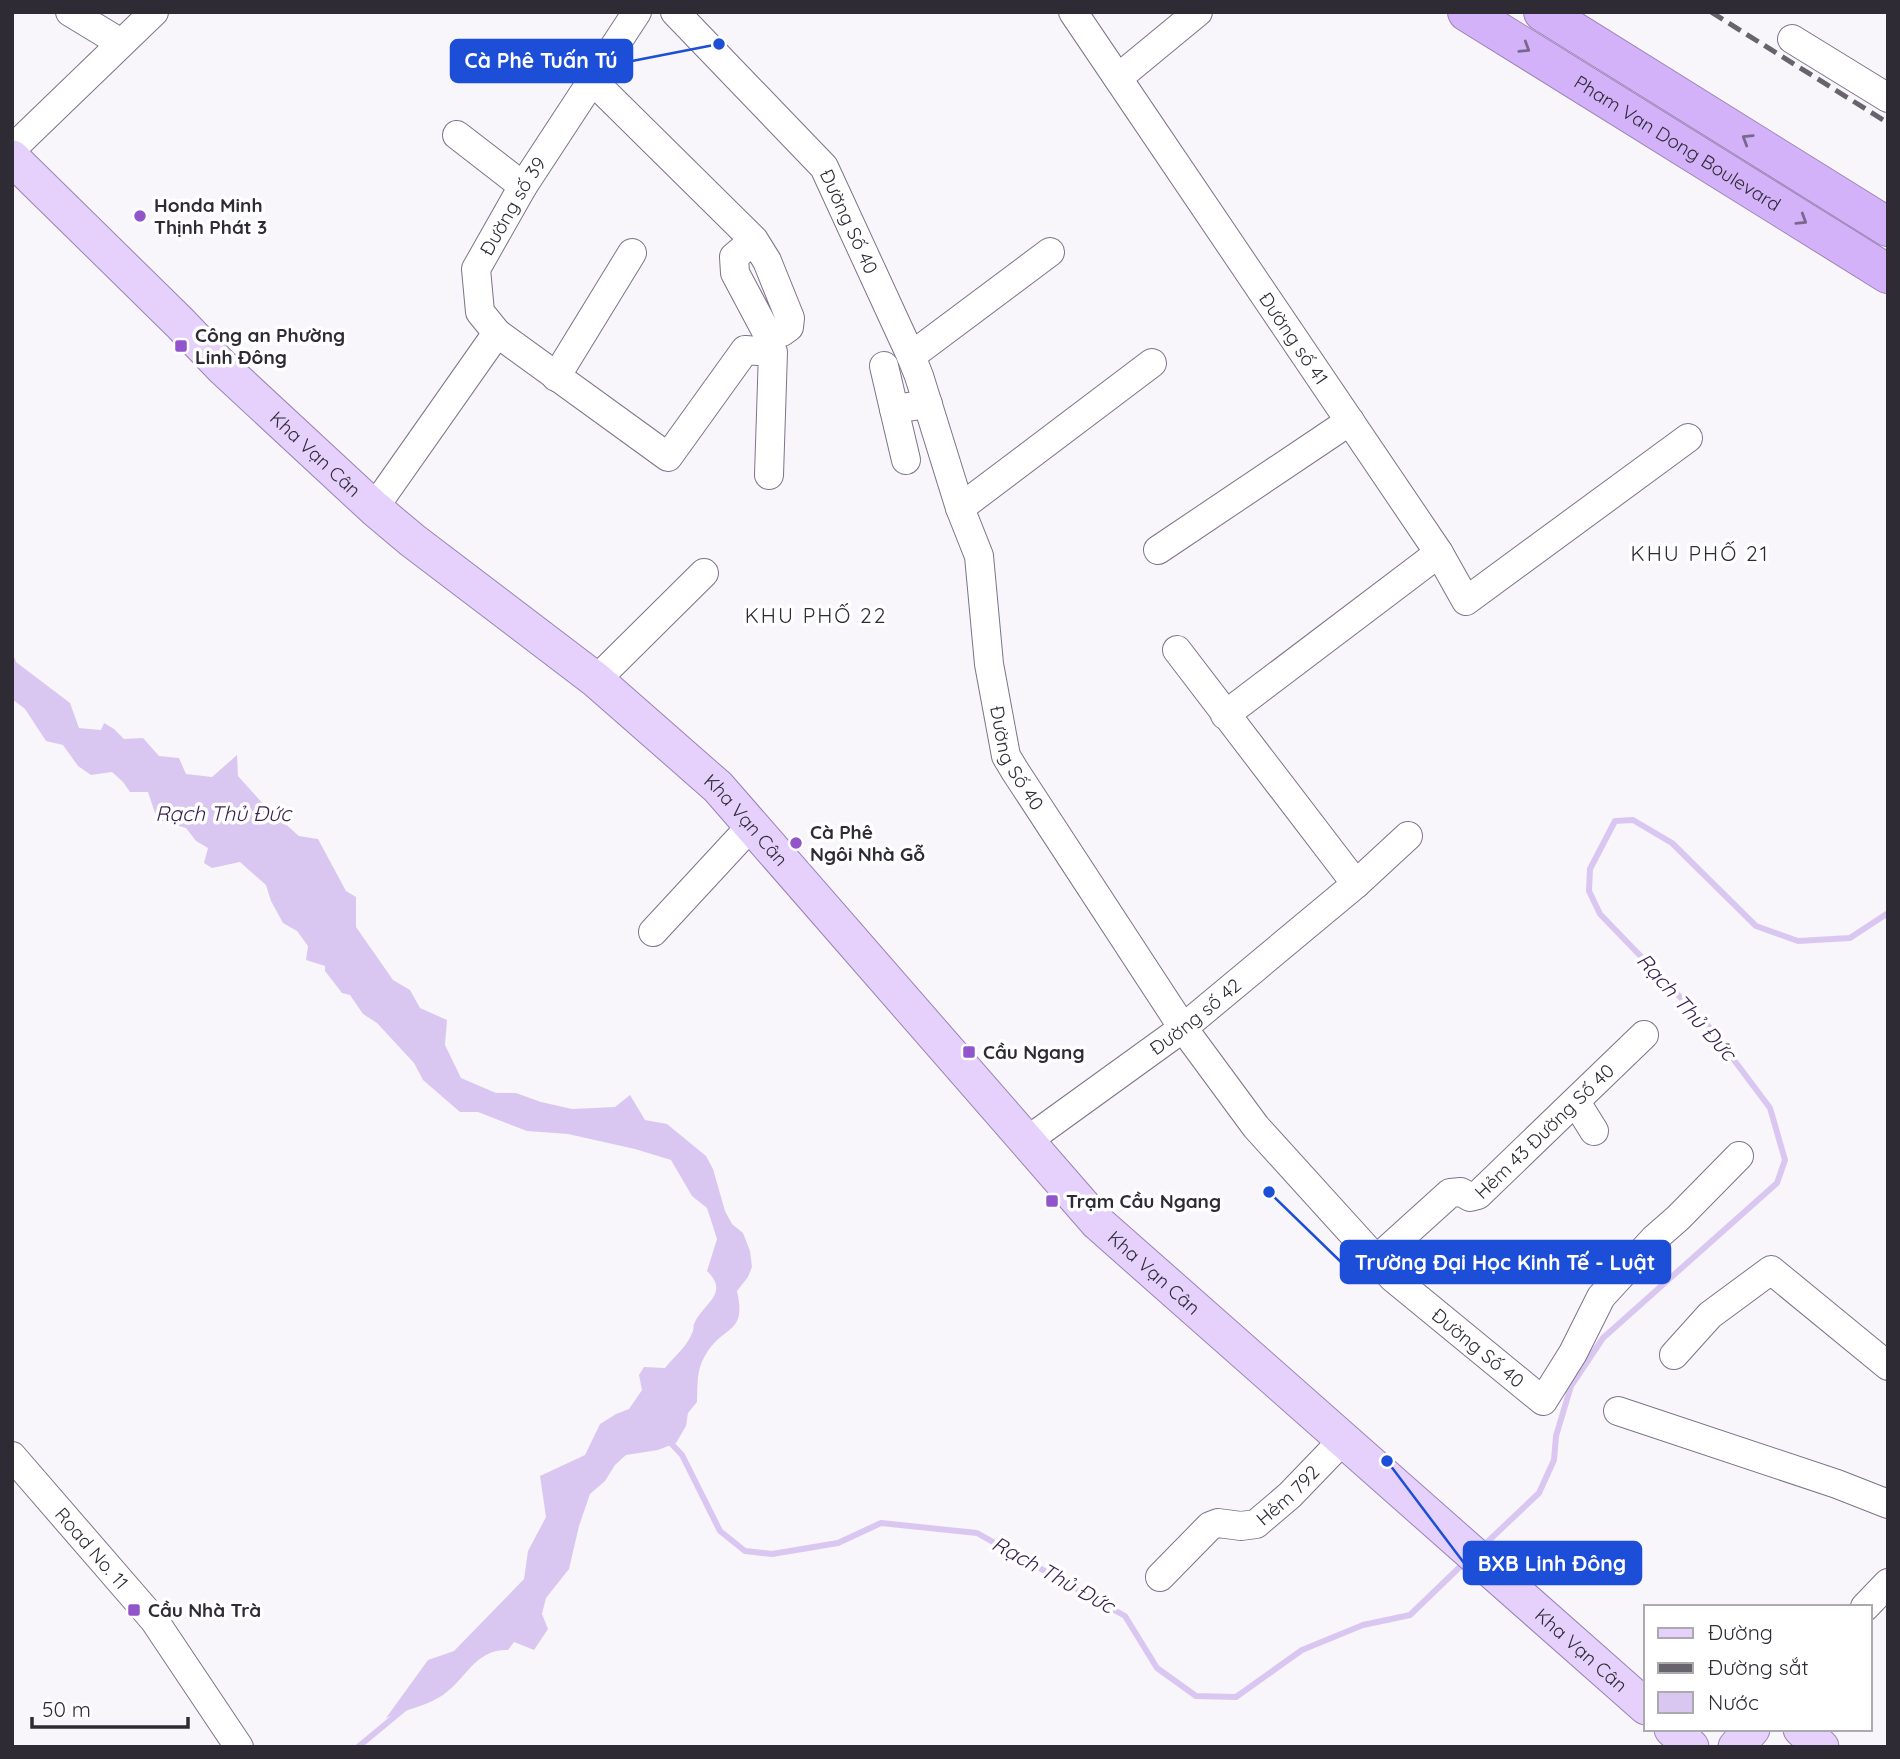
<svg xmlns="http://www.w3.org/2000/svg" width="1900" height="1759" font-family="Quicksand,sans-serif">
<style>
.water{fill:#dac7f1}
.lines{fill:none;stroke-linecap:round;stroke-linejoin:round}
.stream{stroke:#dac7f1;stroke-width:6}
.minor-casing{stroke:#7e738b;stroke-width:30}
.major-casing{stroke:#9a83b5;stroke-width:37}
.highway-casing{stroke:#9a83b5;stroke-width:40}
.minor{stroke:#fff;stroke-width:28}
.major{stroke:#e5d1fc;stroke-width:35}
.highway{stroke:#d4b2fa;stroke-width:38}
.rail{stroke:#68646d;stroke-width:5;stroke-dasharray:14 7;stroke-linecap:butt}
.oneway{stroke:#79688e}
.poi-dot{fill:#9154ca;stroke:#fff;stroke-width:2.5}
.labels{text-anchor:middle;stroke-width:7;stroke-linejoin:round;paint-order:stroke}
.street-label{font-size:19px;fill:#2f2b35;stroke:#fff}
.poi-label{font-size:19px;font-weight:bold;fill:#2f2b35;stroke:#fff;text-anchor:start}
.neighbourhood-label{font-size:21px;letter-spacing:2px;fill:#2f2b35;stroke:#fff}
.water-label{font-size:21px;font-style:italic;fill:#381e50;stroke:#fff}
.leader{fill:none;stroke:#1d4ed8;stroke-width:2.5}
.callout-dot{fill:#1d4ed8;stroke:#fff;stroke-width:2.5}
.callout{fill:#1d4ed8;stroke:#1d4ed8;stroke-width:2.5}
.callout-label{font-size:21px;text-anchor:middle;font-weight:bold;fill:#fff}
</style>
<rect width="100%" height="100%" fill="#f8f6fb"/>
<path class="water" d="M 12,651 L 16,662 L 70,703 L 79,728 L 101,730 L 104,723 L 114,729 L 124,739 L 143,738 L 159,756 L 179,758 L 186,774 L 212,777 L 237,755 L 238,776 L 265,806 L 299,836 L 318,839 L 346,891 L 356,897 L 356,927 L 393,980 L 410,990 L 420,1008 L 447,1020 L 445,1045 L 461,1078 L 496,1093 L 516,1093 L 541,1102 L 572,1109 L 615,1107 L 630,1095 L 645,1120 L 667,1124 L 706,1156 L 713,1169 L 725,1211 L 732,1224 L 743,1233 L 750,1251 L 752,1267 L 748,1277 L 737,1291 C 747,1335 724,1324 706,1354 C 696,1370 698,1384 697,1402 L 688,1413 L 686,1426 L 676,1443 L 658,1450 L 626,1455 L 615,1465 L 605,1481 L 590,1494 L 579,1526 L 569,1569 L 546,1598 L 542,1614 L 548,1629 L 534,1650 L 514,1642 L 508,1650 C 474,1648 465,1683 438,1698 C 422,1707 402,1711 386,1718 L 428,1660 L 454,1651 L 524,1579 L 528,1551 L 546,1517 L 540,1476 L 585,1455 L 600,1424 L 616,1414 L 629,1409 L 642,1390 L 639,1375 L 644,1367 L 665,1368 C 674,1357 688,1345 692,1333 C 695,1327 692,1327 695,1322 C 704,1303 730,1293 707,1271 L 717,1239 L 707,1208 L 692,1196 L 671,1160 L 635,1149 L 568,1134 L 527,1131 L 478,1112 L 460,1112 L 423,1080 L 414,1063 L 377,1023 L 363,1014 L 350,995 L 342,993 L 325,971 L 325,966 L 306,960 L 308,946 L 297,931 L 283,923 L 271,901 L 266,885 L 240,862 L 212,868 L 204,863 L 208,848 L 196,841 L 186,828 L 162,821 L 156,816 L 148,792 L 130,792 L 123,782 L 112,772 L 91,775 L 78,766 L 63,745 L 46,741 L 25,709 L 12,699 Z"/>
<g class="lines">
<g class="stream">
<path d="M 667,1439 L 682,1455 L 720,1531 L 745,1551 L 772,1554 L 838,1543 L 881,1523 L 977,1533 L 1125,1616 L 1157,1668 L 1196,1696 L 1236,1697 L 1302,1650 L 1363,1625 L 1410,1615 L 1466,1561"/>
<path d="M 1482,1547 L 1539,1493 L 1554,1460 L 1556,1436 L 1571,1386 L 1603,1338 L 1777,1183 L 1785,1160 L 1770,1108 L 1710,1028 L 1600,914 L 1589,891 L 1590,869 L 1615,821 L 1633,820 L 1672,843 L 1756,926 L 1798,941 L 1850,938 L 1888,913"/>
<path d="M 358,1747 L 405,1708"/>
</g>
<defs>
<g id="minor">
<path d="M 70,12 L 121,43"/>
<path id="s1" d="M 675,12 L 824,167 L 911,356 L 919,376 L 960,508 L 979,556 L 989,664 L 1006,756 L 1015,771 L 1183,1028 L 1256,1127 L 1393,1278 L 1543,1401 L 1573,1353 L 1601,1297 L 1654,1239 L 1678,1218 L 1739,1156"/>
<path id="s2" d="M 1073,12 L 1439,553 L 1466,601 L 1688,438"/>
<path d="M 1792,39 L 1888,98"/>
<path d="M 1118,78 L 1198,12"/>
<path d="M 593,81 L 754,240 L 767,261 L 790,318 L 789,327 L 782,332 L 768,335 L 735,273 L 734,257 L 754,240"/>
<path d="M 457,135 L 523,186"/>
<path d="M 12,149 L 154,12"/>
<path d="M 497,333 L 668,457 L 745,350 L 773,352 L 769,475"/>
<path d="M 911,356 L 1050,252"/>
<path d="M 884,366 L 894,409 L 928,404"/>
<path d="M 556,377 L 632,253"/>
<path d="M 894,409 L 906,460"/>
<path id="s3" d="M 374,508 L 497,333 L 480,312 L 476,269 L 523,186 L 637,12"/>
<path d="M 960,508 L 1152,363"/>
<path d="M 1158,550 L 1350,421"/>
<path d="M 1177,650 L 1356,884"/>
<path d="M 596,680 L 704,573"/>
<path d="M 1225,715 L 1439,553"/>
<path d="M 653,932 L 752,825"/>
<path d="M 1576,1102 L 1594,1131"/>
<path id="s4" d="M 1028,1140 L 1183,1028 L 1356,884 L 1408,836"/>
<path id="s5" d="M 1377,1259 L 1450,1193 L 1461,1192 L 1470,1197 L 1478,1195 L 1644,1035"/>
<path d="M 1674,1355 L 1710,1315 L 1771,1270 L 1888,1366"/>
<path d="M 1618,1411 L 1837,1484 L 1888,1504"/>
<path id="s6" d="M 12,1456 L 154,1620 L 239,1747"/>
<path id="s7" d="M 1160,1577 L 1210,1526 L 1218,1523 L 1241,1526 L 1256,1524 L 1290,1495 L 1343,1440"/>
<path d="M 1865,1607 L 1888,1583"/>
</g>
<g id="major">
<path id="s8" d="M 12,158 L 180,323 L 223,368 L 374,508 L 412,540 L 596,680 L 718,787 L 1098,1223 L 1646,1707"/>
<path d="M 1672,1729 L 1691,1747"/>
<path d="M 1801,1729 L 1821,1747"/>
<path d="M 1736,1747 L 1752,1729"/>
</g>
<g id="highway">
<path id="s9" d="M 1467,12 L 1888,274"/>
<path d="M 1543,12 L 1888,227"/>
</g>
</defs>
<use href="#minor" class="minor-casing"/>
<use href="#major" class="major-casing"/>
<use href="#highway" class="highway-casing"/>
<use href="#minor" class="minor"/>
<use href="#major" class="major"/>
<use href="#highway" class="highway"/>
<path class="rail" d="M 1711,12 L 1888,123"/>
</g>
<defs><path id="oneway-chevron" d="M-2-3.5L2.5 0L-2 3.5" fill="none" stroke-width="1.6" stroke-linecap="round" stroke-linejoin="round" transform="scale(1.75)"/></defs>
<g class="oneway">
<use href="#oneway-chevron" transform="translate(1525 48) rotate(32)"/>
<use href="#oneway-chevron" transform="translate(1747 139) rotate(-148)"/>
<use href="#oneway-chevron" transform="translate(1802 220) rotate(32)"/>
</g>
<g class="poi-dot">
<circle cx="140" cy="216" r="7"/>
<rect x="174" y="339" width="14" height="14" rx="3.5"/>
<circle cx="796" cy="843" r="7"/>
<rect x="962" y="1045" width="14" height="14" rx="3.5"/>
<rect x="1045" y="1194" width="14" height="14" rx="3.5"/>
<rect x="127" y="1603" width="14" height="14" rx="3.5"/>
</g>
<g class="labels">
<g class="street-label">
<text dy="7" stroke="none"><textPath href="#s9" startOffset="248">Pham Van Dong Boulevard</textPath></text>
<text dy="7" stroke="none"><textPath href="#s3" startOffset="357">Đường số 39</textPath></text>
<text dy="7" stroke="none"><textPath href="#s1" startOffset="275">Đường Số 40</textPath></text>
<text dy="7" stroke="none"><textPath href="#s2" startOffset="394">Đường số 41</textPath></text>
<text dy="7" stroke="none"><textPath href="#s8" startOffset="424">Kha Vạn Cân</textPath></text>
<text dy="7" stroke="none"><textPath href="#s1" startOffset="842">Đường Số 40</textPath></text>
<text dy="7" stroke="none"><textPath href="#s8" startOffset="990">Kha Vạn Cân</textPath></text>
<text dy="7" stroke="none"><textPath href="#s4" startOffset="208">Đường số 42</textPath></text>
<text dy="7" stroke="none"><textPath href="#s5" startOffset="220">Hẻm 43 Đường Số 40</textPath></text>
<text dy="7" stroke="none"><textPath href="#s8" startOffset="1600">Kha Vạn Cân</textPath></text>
<text dy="7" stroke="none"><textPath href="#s1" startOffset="1598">Đường Số 40</textPath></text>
<text dy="7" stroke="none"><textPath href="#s7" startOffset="161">Hẻm 792</textPath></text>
<text dy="7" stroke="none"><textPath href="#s6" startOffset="122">Road No. 11</textPath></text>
<text dy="7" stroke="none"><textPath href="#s8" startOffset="2170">Kha Vạn Cân</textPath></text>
</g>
<g class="poi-label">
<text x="154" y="212">Honda Minh<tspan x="154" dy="22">Thịnh Phát 3</tspan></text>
<text x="195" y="342">Công an Phường<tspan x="195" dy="22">Linh Đông</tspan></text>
<text x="810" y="839">Cà Phê<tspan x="810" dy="22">Ngôi Nhà Gỗ</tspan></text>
<text x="983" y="1059">Cầu Ngang</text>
<text x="1066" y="1208">Trạm Cầu Ngang</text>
<text x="148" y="1617">Cầu Nhà Trà</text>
</g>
<g class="neighbourhood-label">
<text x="1700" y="561">KHU PHỐ 21</text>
<text x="816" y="623">KHU PHỐ 22</text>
</g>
<g class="water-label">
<text x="223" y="821">Rạch Thủ Đức</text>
<text transform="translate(1686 1007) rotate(48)" y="7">Rạch Thủ Đức</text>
<text transform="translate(1053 1575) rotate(29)" y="7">Rạch Thủ Đức</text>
</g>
</g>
<path class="leader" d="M719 44L632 61M1269 1192L1341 1262M1387 1461L1464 1563"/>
<g class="callout-dot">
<circle cx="719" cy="44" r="7"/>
<circle cx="1269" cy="1192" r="7"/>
<circle cx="1387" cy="1461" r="7"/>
</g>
<g class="callout">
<rect x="451" y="40" width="181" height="42" rx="7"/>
<rect x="1341" y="1241" width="329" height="42" rx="7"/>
<rect x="1464" y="1542" width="177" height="42" rx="7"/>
</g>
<g class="callout-label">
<text x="541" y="68">Cà Phê Tuấn Tú</text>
<text x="1505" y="1270">Trường Đại Học Kinh Tế - Luật</text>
<text x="1552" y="1571">BXB Linh Đông</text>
</g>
<rect width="1900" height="1759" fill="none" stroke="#2f2b35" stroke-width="28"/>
<rect x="1644" y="1605" width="228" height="126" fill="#ffffff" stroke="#acaaae" stroke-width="2"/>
<rect x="1658" y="1628" width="35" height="10" fill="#e5d1fc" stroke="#acaaae" stroke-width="2"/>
<text x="1708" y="1640" font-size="21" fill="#2f2b35">Đường</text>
<rect x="1658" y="1663" width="35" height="10" fill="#68646d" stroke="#acaaae" stroke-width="2"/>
<text x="1708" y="1675" font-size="21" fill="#2f2b35">Đường sắt</text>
<rect x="1658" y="1692" width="35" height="21" fill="#dac7f1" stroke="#acaaae" stroke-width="2"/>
<text x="1708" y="1710" font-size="21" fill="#2f2b35">Nước</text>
<path d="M32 1717v10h156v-10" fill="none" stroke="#2f2b35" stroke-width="3.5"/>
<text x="42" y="1717" font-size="21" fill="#2f2b35" stroke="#ffffff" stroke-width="5" paint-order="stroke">50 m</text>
</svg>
